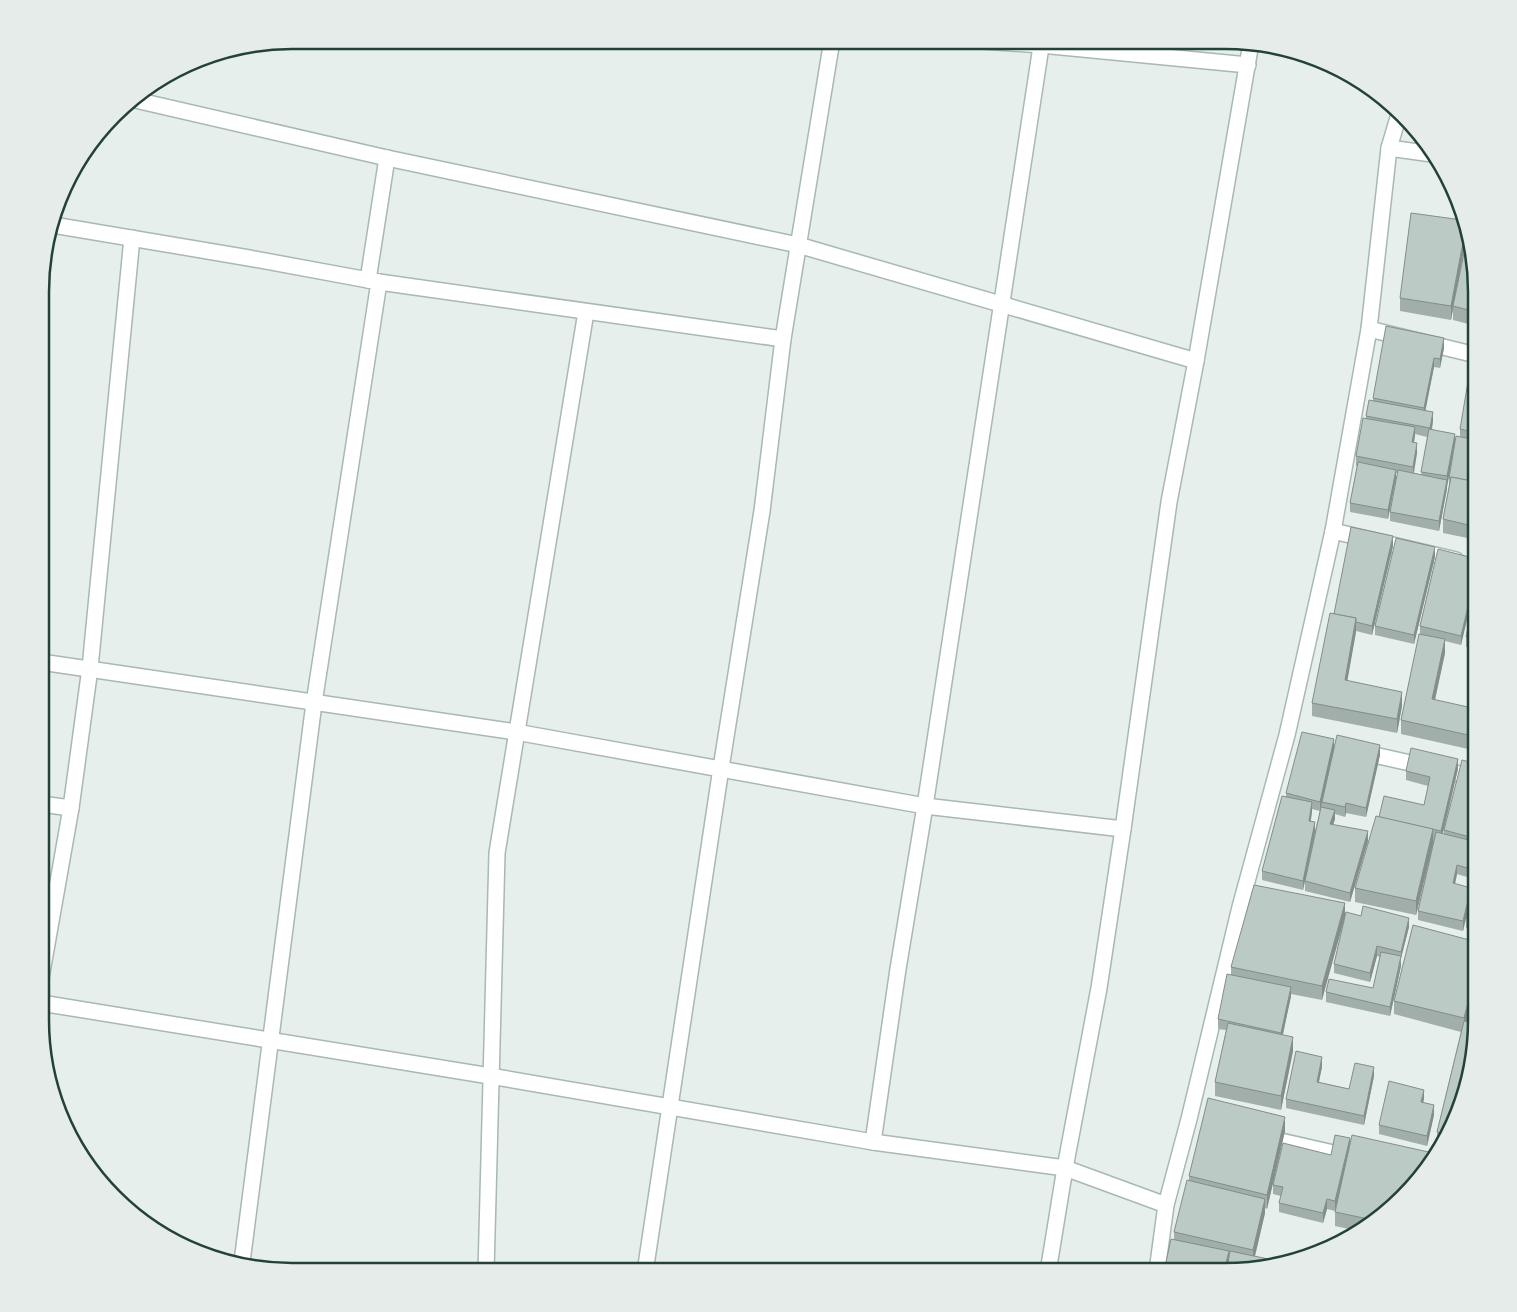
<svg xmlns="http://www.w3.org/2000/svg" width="1517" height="1312" font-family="'DM Sans',sans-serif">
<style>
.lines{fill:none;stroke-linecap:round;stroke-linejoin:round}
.street-casing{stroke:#a8b8b2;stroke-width:18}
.street{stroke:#fff;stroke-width:15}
.wall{fill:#a1aea9;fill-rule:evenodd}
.shaded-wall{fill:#838d89}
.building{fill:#bbcac4;stroke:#838d89}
.rim{fill:none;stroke:#24423a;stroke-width:2.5}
</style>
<rect width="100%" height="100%" fill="#e6efeb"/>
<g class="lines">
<defs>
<g id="street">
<path d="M 968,40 L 1041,45 L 1248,65"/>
<path d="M 131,99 L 387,158 L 798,245 L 1196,361"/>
<path d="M 1389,148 L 1432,154"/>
<path d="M 53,225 L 249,258 L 379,282 L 783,339"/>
<path d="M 368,280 L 387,158"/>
<path d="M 1369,329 L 1476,355"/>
<path d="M 1333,531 L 1456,560"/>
<path d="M 41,662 L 516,732 L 925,806 L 1123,829"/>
<path d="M 1361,752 L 1477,778"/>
<path d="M 41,804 L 71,808"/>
<path d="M 41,978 L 71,808 L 90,668 L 132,238"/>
<path d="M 41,1003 L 490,1076 L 873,1142 L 1065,1168 L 1166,1205"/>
<path d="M 1263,1137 L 1351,1157"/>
<path d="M 873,1142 L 898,969 L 925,806 L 1042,40"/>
<path d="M 242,1262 L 314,703 L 379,282"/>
<path d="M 1157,1271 L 1166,1205 L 1189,1119 L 1240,907 L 1287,735 L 1333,531 L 1369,329 L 1389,148 L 1400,111"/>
<path d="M 486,1272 L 497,853 L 586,312"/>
<path d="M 645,1272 L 721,768 L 762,511 L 783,339 L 832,40"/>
<path d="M 1048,1272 L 1065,1168 L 1099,988 L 1123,829 L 1169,502 L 1196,361 L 1251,43"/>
</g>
</defs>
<use href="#street" class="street-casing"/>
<use href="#street" class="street"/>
</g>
<g class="wall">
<path d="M 1462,220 L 1466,238 L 1460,272 L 1476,275 L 1476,326 L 1453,320 L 1453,309 L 1451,320 L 1400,311 L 1400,298 Z"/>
<path d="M 1476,347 L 1477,540 L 1443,533 L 1443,519 L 1449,486 L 1449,478 L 1460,437 L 1460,429 Z"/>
<path d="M 1444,348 L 1440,368 L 1434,367 L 1425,410 L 1433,421 L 1432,430 L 1455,444 L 1439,531 L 1390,521 L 1390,512 L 1398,473 L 1396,473 L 1388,519 L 1350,512 L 1350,503 L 1357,466 L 1356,466 L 1356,456 L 1366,418 L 1366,416 L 1373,400 L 1373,398 ZM 1415,434 L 1427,437 L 1421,475 L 1414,473 L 1417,453 L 1414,443 Z"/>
<path d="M 1393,546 L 1372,635 L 1356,631 L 1347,681 L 1402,706 L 1397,733 L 1312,716 L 1312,703 L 1334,614 Z"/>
<path d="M 1435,557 L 1414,644 L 1375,635 L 1375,626 Z"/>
<path d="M 1477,559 L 1461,645 L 1445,641 L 1445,653 L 1435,700 L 1477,709 L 1477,751 L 1401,734 L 1401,720 L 1420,634 L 1420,626 Z"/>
<path d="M 1477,581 L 1477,649 L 1466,647 L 1466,637 Z"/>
<path d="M 1334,749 L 1380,755 L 1366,817 L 1346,813 L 1345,817 L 1335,814 L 1335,819 L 1333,825 L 1368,841 L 1350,902 L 1305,891 L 1305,882 L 1303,890 L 1262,880 L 1262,871 L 1286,796 L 1286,793 ZM 1312,809 L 1320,811 L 1315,831 L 1311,821 Z"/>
<path d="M 1477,764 L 1477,848 L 1473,847 L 1467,877 L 1457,874 L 1455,884 L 1471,897 L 1463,931 L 1418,920 L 1418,911 L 1428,864 L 1416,915 L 1355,902 L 1355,888 L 1379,817 L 1424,805 L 1428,786 L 1406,780 L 1406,771 L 1458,769 L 1443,834 L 1444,834 L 1444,830 Z"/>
<path d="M 1477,858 L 1477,880 L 1474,879 L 1474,869 Z"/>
<path d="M 1477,893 L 1477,930 L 1466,928 L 1466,918 Z"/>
<path d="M 1345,903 L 1322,1000 L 1291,994 L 1283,1035 L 1293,1051 L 1281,1110 L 1215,1096 L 1215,1082 L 1226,1030 L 1218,1029 L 1218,1019 L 1231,975 L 1231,967 Z"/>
<path d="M 1361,916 L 1409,927 L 1401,958 L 1401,966 L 1390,1016 L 1326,1002 L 1326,992 L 1373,988 L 1380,957 L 1377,956 L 1370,982 L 1334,973 L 1334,964 Z"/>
<path d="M 1477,942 L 1477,982 L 1470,1010 L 1458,1117 L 1438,1147 L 1437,1146 L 1437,1132 L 1461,1032 L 1394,1014 L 1394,1001 Z"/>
<path d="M 1322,1067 L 1318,1082 L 1349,1089 L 1374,1076 L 1364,1125 L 1286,1108 L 1286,1099 Z"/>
<path d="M 1424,1099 L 1423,1102 L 1434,1115 L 1427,1146 L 1379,1134 L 1379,1125 Z"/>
<path d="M 1285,1131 L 1267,1209 L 1265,1208 L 1265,1213 L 1255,1256 L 1273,1263 L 1242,1271 L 1227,1271 L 1228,1264 L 1226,1271 L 1164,1271 L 1174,1240 L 1174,1232 L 1189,1181 L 1189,1176 Z"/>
<path d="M 1273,1185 L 1403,1198 L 1358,1231 L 1335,1226 L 1335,1211 L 1327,1209 L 1323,1223 L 1279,1212 L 1279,1203 L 1281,1196 L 1273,1194 Z"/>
</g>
<g class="shaded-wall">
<path d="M 1465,232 L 1466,238 L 1451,320 L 1451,306 Z"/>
<path d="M 1444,338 L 1444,348 L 1440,368 L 1440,359 Z"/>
<path d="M 1434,358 L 1434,367 L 1424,418 L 1424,408 Z"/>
<path d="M 1433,412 L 1433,421 L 1430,437 L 1430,428 Z"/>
<path d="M 1415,427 L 1415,436 L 1412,452 L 1412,442 Z"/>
<path d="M 1455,434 L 1455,444 L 1447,486 L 1447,476 Z"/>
<path d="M 1417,443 L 1417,453 L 1413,476 L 1413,467 Z"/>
<path d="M 1396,470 L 1396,479 L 1388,519 L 1388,510 Z"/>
<path d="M 1447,480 L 1447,489 L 1439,531 L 1439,521 Z"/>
<path d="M 1393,536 L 1393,546 L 1372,635 L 1372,626 Z"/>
<path d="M 1435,547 L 1435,557 L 1414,644 L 1414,635 Z"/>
<path d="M 1477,569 L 1477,579 L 1461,645 L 1461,636 Z"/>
<path d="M 1356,618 L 1356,632 L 1345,694 L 1345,680 Z"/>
<path d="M 1445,639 L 1445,653 L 1432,713 L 1432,699 Z"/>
<path d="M 1402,692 L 1402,706 L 1397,733 L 1397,719 Z"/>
<path d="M 1334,739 L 1334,749 L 1322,802 L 1320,811 L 1320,802 Z"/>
<path d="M 1380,745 L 1380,755 L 1366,817 L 1366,808 Z"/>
<path d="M 1458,759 L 1458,769 L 1441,840 L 1441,831 Z"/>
<path d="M 1312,802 L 1312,812 L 1309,830 L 1309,821 Z"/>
<path d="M 1346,803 L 1346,813 L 1345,817 L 1345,807 Z"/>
<path d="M 1335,810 L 1335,819 L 1330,834 L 1330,824 Z"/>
<path d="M 1315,822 L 1315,831 L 1303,890 L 1303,881 Z"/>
<path d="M 1433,829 L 1433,843 L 1416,915 L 1416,901 Z"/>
<path d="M 1368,831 L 1368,841 L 1350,902 L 1350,893 Z"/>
<path d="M 1473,841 L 1473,850 L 1467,877 L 1467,868 Z"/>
<path d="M 1457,865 L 1457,874 L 1453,893 L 1453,883 Z"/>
<path d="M 1471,888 L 1471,897 L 1463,931 L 1463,921 Z"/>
<path d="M 1345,903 L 1345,917 L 1322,1000 L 1322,986 Z"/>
<path d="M 1409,918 L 1409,927 L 1401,958 L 1401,966 L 1390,1016 L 1390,1007 L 1401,960 L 1401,952 Z"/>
<path d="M 1377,946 L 1377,956 L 1370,982 L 1370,973 Z"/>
<path d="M 1477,968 L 1477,982 L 1464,1032 L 1464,1018 Z"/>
<path d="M 1291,987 L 1291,997 L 1281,1042 L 1281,1033 Z"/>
<path d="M 1293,1037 L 1293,1051 L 1281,1110 L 1281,1096 Z"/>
<path d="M 1322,1057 L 1322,1067 L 1317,1092 L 1317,1082 Z"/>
<path d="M 1374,1067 L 1374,1076 L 1364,1125 L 1364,1116 Z"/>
<path d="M 1424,1090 L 1424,1099 L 1421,1111 L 1421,1102 Z"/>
<path d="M 1434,1105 L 1434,1115 L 1427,1146 L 1427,1136 Z"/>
<path d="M 1285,1117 L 1285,1131 L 1267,1209 L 1267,1195 Z"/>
<path d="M 1350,1138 L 1350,1148 L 1335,1211 L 1335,1201 Z"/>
<path d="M 1265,1199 L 1265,1213 L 1253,1264 L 1253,1250 Z"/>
<path d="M 1327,1199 L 1327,1209 L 1323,1223 L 1323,1213 Z"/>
<path d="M 1229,1251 L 1229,1261 L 1226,1271 L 1224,1271 Z"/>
</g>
<g class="building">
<path d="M 1411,213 L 1462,220 L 1465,232 L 1451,306 L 1400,298 Z"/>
<path d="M 1467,239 L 1476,275 L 1476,312 L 1453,306 Z"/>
<path d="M 1386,326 L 1444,338 L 1440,359 L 1434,358 L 1424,408 L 1373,398 Z"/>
<path d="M 1474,346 L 1476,347 L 1477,433 L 1460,429 Z"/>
<path d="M 1369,400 L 1433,412 L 1430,428 L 1366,416 Z"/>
<path d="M 1363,418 L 1415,427 L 1412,442 L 1417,443 L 1413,467 L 1356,456 Z"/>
<path d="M 1429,429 L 1455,434 L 1447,476 L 1421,472 Z"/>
<path d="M 1456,436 L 1477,440 L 1477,482 L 1451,477 L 1451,478 L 1449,478 Z"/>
<path d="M 1358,462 L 1396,470 L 1388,510 L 1350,503 Z"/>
<path d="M 1398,470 L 1447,480 L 1439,521 L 1390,512 Z"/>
<path d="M 1451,477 L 1477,482 L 1477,527 L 1443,519 Z"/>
<path d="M 1351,527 L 1393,536 L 1372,626 L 1356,622 L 1356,618 L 1334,614 Z"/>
<path d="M 1396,538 L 1435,547 L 1414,635 L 1375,626 Z"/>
<path d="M 1438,549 L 1477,559 L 1477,569 L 1461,636 L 1420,626 Z"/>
<path d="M 1477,581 L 1477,639 L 1466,637 Z"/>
<path d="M 1330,613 L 1356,618 L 1345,680 L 1402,692 L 1397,719 L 1312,703 Z"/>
<path d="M 1419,634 L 1445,639 L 1432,699 L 1477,709 L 1477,737 L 1401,720 Z"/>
<path d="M 1302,732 L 1334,739 L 1320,802 L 1286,793 Z"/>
<path d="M 1337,735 L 1380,745 L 1366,808 L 1346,803 L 1345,807 L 1322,802 Z"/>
<path d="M 1411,748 L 1458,759 L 1441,831 L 1379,817 L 1384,796 L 1424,805 L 1430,777 L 1406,771 Z"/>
<path d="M 1462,760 L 1477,764 L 1477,839 L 1444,830 Z"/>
<path d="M 1282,796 L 1312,802 L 1309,821 L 1315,822 L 1303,881 L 1262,871 Z"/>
<path d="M 1321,807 L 1335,810 L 1330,824 L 1368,831 L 1350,893 L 1305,881 Z"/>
<path d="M 1376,816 L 1433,829 L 1416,901 L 1355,888 Z"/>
<path d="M 1436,832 L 1473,841 L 1467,868 L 1457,865 L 1453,883 L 1471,888 L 1463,921 L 1418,911 Z"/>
<path d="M 1477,858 L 1477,870 L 1474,869 Z"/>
<path d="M 1254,885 L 1345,903 L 1322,986 L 1231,967 Z"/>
<path d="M 1473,892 L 1477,893 L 1477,921 L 1466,918 Z"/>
<path d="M 1363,906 L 1409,918 L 1401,952 L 1377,946 L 1370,973 L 1334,964 L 1346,912 L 1361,916 Z"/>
<path d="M 1413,925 L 1477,942 L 1477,968 L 1464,1018 L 1394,1001 Z"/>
<path d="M 1381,952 L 1401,956 L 1390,1007 L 1326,992 L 1329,979 L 1373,988 Z"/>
<path d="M 1227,974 L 1291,987 L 1281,1033 L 1218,1019 Z"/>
<path d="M 1477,983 L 1477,1020 L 1476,1024 L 1467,1022 Z"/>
<path d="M 1464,1021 L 1476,1024 L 1458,1117 L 1446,1134 L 1437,1132 Z"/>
<path d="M 1228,1023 L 1293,1037 L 1281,1096 L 1215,1082 Z"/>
<path d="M 1296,1051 L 1322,1057 L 1317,1082 L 1349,1089 L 1355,1063 L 1374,1067 L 1364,1116 L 1286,1099 Z"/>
<path d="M 1389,1081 L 1424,1090 L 1421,1102 L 1434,1105 L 1427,1136 L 1379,1125 Z"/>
<path d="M 1208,1098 L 1285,1117 L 1267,1195 L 1189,1176 Z"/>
<path d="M 1335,1135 L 1350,1138 L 1335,1201 L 1327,1199 L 1323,1213 L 1279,1203 L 1283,1187 L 1273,1185 L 1283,1143 L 1331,1155 Z"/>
<path d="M 1352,1135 L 1433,1153 L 1403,1198 L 1373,1220 L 1335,1212 Z"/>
<path d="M 1187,1180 L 1265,1199 L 1253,1250 L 1174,1232 Z"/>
<path d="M 1171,1239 L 1229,1251 L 1224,1271 L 1198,1271 L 1198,1269 L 1178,1265 L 1176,1271 L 1164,1271 Z"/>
<path d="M 1230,1251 L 1273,1260 L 1272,1263 L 1242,1271 L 1227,1268 Z"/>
</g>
<path d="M0 0H1517V1312H0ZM292 49H1225A243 243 0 0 1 1468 292V1020A243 243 0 0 1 1225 1263H292A243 243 0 0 1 49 1020V292A243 243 0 0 1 292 49Z" fill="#e6ecea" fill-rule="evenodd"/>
<path class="rim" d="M292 49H1225A243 243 0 0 1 1468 292V1020A243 243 0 0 1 1225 1263H292A243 243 0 0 1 49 1020V292A243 243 0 0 1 292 49Z"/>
</svg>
